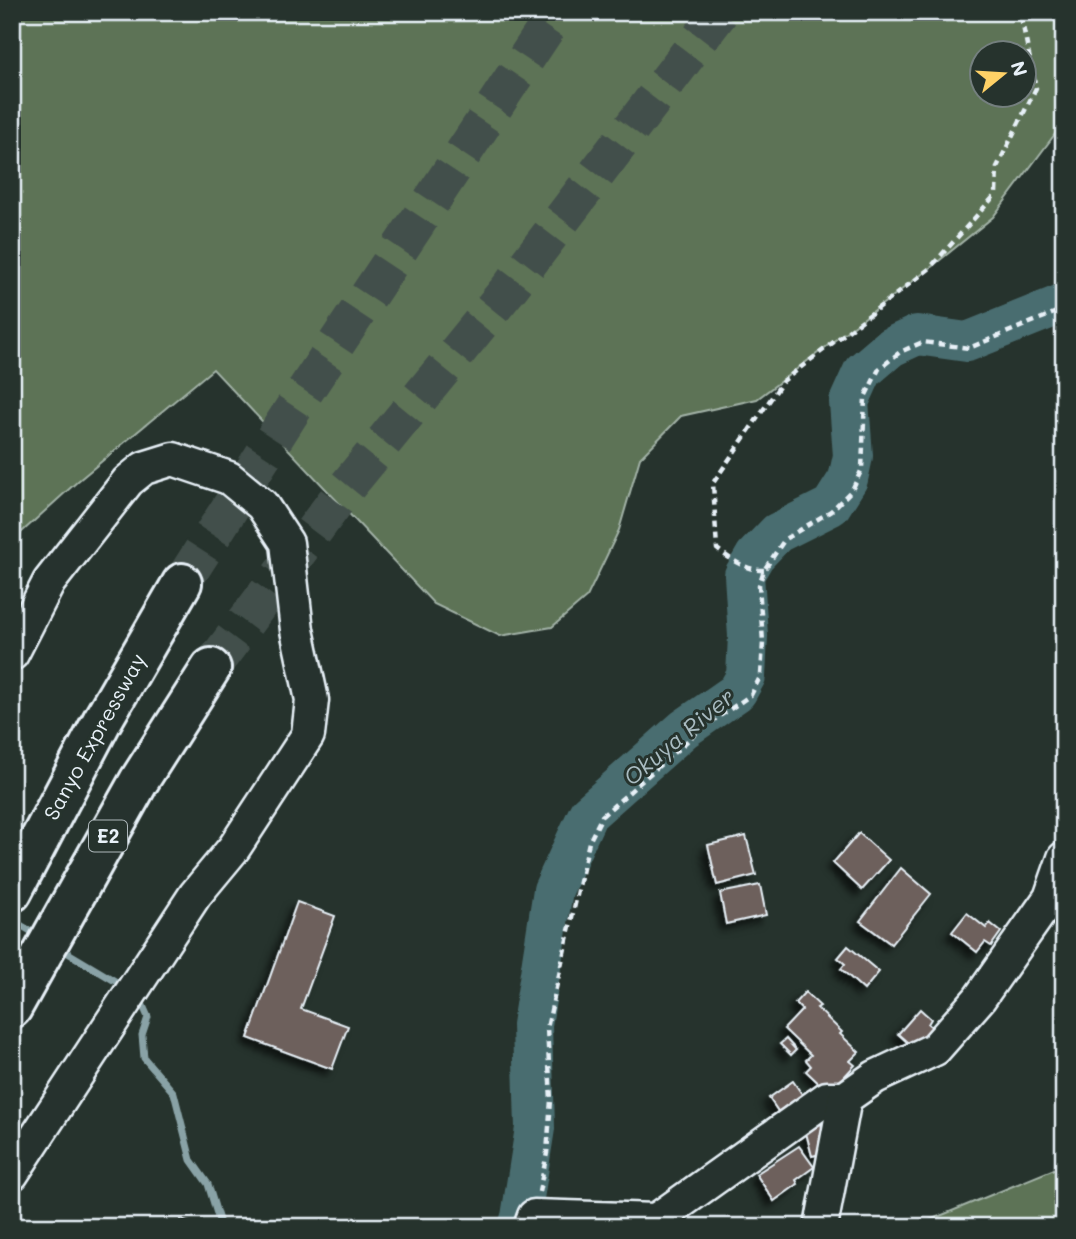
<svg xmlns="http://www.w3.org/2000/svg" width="1076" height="1239" font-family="Mali,sans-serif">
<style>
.green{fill:#5d7356;stroke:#a2b2a7;stroke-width:2;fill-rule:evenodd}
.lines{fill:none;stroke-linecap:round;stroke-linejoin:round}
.stream{stroke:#89a2a6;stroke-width:7}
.river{stroke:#4a6d70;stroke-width:40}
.building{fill:#6d605b;stroke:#e8f1f8;stroke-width:2;filter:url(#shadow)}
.highway-tunnel{stroke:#43504b;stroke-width:38;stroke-dasharray:38 19;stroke-linecap:butt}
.minor-casing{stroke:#e8f1f8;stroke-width:37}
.highway-casing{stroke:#e8f1f8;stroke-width:44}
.path{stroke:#e8f1f8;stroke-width:4.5;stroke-dasharray:7 5;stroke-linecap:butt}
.minor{stroke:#26332d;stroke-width:32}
.highway{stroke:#26332d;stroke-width:38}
.labels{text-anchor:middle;stroke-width:6;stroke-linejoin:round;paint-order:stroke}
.shield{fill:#26332d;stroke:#aeb8bb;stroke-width:2}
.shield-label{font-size:19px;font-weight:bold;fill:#e8f1f8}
.street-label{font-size:21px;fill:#e8f1f8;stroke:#26332d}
.water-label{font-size:23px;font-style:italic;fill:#a9bcc2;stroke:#26332d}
</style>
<defs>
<filter id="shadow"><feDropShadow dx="-6" dy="6" stdDeviation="3.5" flood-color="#0009"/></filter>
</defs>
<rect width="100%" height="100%" fill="#26332d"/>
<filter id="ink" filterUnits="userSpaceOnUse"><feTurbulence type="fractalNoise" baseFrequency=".0143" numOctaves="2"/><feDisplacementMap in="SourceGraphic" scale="14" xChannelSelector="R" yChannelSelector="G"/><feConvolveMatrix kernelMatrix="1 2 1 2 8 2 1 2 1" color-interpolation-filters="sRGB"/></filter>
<g filter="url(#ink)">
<g class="green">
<path d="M 12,12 L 1063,12 L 1064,122 L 993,217 L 929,269 L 757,399 L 681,416 L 640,458 L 619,530 L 587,597 L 552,627 L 500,636 L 434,604 L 213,369 L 78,481 L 12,541 ZM 982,52 L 1024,52 L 1024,94 L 982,94 Z"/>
<path d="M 1064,1165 L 1064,1227 L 929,1227 L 930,1220 Z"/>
</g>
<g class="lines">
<g class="stream">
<path d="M 12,920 L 39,936"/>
<path d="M 58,947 L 125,987"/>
<path d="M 140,999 L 148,1017 L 142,1035 L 144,1058 L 174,1093 L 191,1160 L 208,1184 L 221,1227"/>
</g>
<path class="river" d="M 518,1227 L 521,1217 L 535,1128 L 532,1025 L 553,890 L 588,814 L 684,729 L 737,692 L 746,676 L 748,636 L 744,575 L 755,556 L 777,533 L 831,506 L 848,479 L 853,456 L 849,402 L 863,371 L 891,347 L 917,335 L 967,342 L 1064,303"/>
</g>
<g class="building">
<path d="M 859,833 L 889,860 L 862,890 L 833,863 Z"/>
<path d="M 746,836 L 756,875 L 717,885 L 708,845 Z"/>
<path d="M 901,868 L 931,894 L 891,944 L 860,921 Z"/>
<path d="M 760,885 L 766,915 L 726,924 L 720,893 Z"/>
<path d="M 297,902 L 335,916 L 301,1009 L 348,1026 L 332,1069 L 248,1038 Z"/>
<path d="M 967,913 L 986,928 L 990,923 L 1001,932 L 991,946 L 985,942 L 977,952 L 952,932 Z"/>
<path d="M 848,946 L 879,972 L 864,990 L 841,969 L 845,964 L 838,958 Z"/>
<path d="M 805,992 L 820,1006 L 817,1008 L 842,1032 L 840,1034 L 859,1052 L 850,1061 L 855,1065 L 829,1093 L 806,1071 L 811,1066 L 806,1060 L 811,1055 L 784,1029 L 802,1010 L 795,1003 Z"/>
<path d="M 920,1009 L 931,1019 L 928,1024 L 933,1028 L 915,1049 L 898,1034 Z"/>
<path d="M 786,1039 L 796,1050 L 791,1055 L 780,1044 Z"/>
<path d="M 793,1081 L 808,1103 L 784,1120 L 769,1098 Z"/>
<path d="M 820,1120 L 829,1152 L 812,1156 L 804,1125 Z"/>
<path d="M 799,1146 L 814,1167 L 796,1180 L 798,1184 L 774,1201 L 756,1174 Z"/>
<path d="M 181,1220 L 202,1227 L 179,1227 Z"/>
</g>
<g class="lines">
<g class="highway-tunnel">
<path d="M 182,583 L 291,412 L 557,12"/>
<path d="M 211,668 L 345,489 L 511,286 L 720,12"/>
</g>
<defs>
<g id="minor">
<path d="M 12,654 L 49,582 L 128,481 L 144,468 L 173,459 L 229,478 L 262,505 L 287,543 L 297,630 L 312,700 L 308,735 L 234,848 L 195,895 L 12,1174"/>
<path d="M 530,1227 L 534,1216 L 656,1220 L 827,1098 L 845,1098 L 875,1077 L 935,1049 L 979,999 L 1050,898 L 1064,858"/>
<path d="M 821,1227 L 845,1098"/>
</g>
<g id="highway">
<path d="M 12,892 L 102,721 L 182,583"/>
<path d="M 12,1008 L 139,781 L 211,668"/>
</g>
</defs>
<use href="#minor" class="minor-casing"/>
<use href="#highway" class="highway-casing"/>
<g class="path">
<path d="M 764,570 C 747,571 730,559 717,549 L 713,483 L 783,381 L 929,269 L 996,194 L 997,167 L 1036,88 L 1020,12"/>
<path d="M 539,1192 L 547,1153 L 551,1100 L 547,1028 L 589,842 L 602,816 L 702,728 L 751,695 L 761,675 L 763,642 L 759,585 L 764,570 L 785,539 L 831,511 L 852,490 L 862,469 L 865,397 L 879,369 L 900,352 L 923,342 L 969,348 L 1064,309"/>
</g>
<use href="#minor" class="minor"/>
<use href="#highway" class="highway"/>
</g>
</g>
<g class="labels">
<rect class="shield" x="89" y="820.5" width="38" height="31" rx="5"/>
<g class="shield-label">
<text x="108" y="843">E2</text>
</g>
<g class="street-label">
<text transform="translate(95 737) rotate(-61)" y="7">Sanyo Expressway</text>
</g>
<g class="water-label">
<text transform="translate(679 737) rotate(-40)" y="8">Okuya River</text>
</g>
</g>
<rect width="1076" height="1239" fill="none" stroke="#26332d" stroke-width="42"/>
<rect x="21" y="21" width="1034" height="1197" fill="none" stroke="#e8f1f8" stroke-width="2.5" filter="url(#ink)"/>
<g transform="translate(1003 74) rotate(72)"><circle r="33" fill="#26332d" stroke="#747f7e" stroke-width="2"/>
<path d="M0-5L12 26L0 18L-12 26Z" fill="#ffd166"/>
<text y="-10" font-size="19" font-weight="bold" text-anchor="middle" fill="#e8f1f8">N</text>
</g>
</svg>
